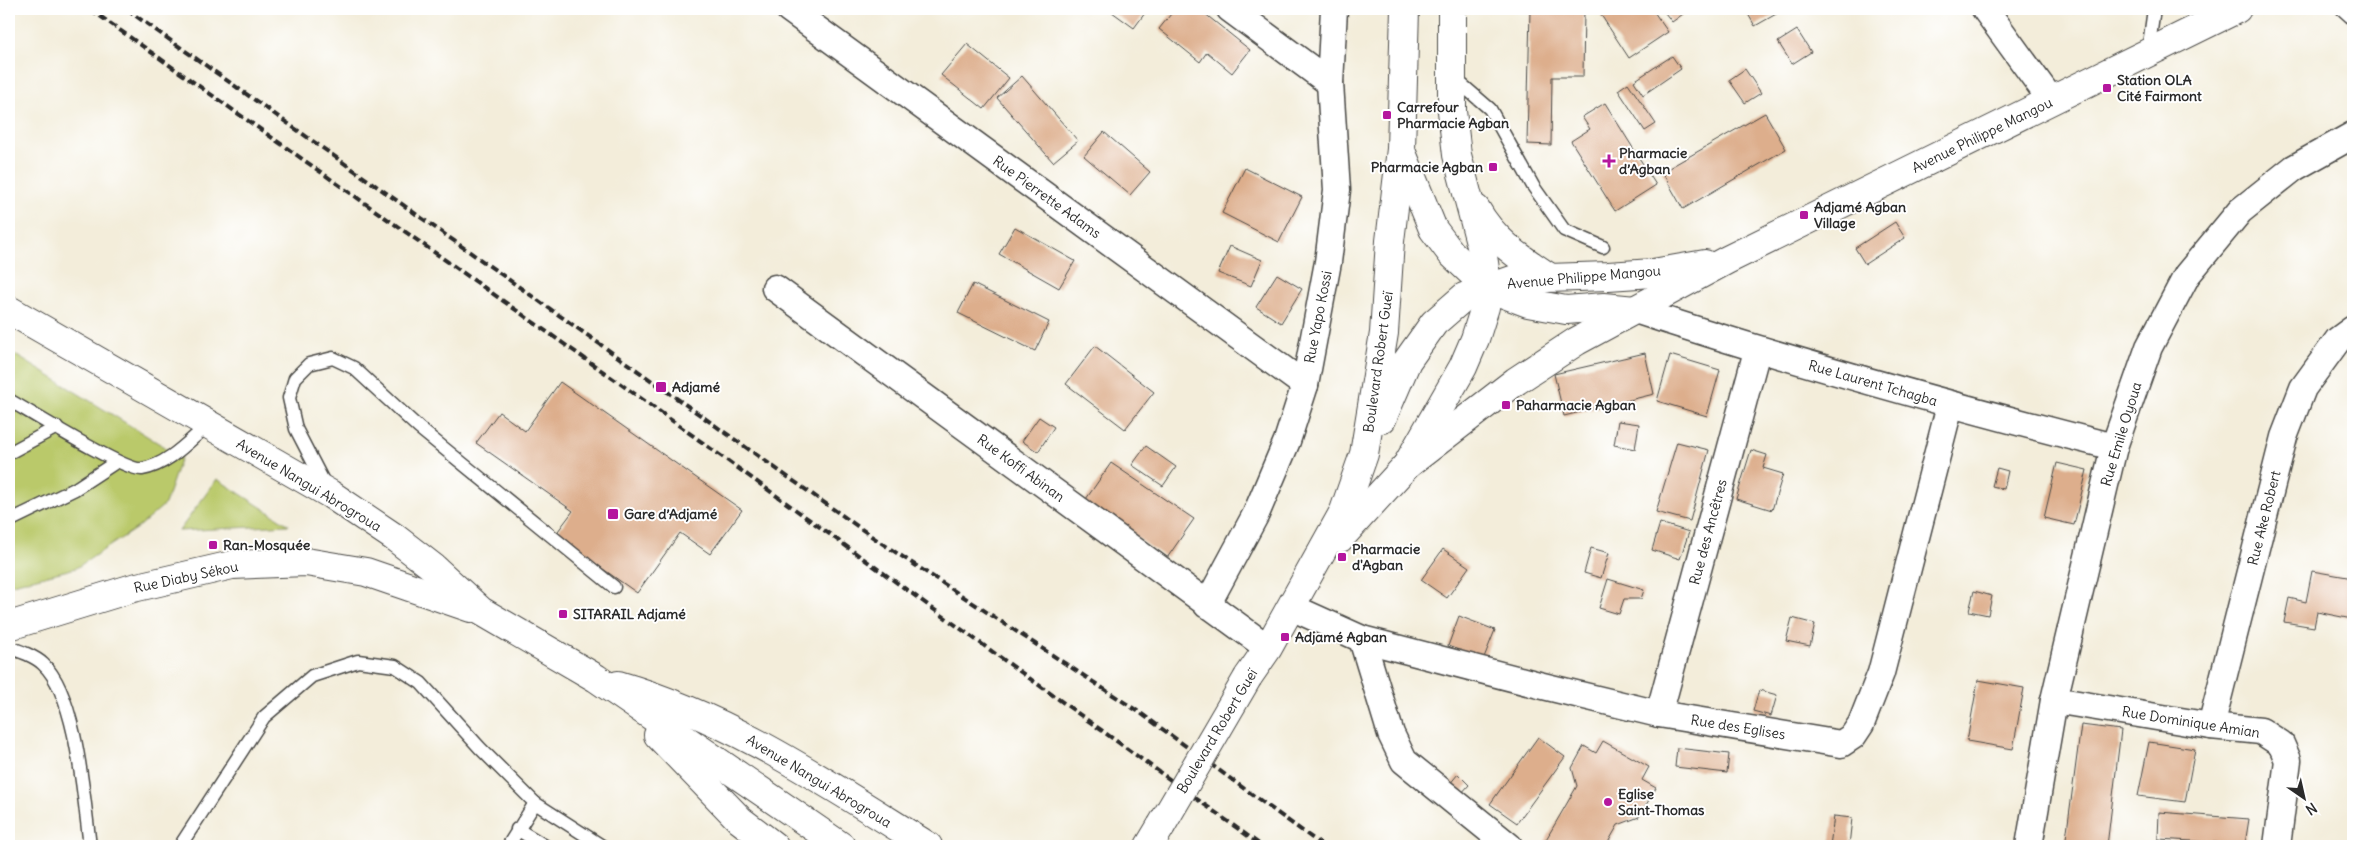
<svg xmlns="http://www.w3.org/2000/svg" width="2362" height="855" font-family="Delius,sans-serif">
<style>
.green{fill:#bac96b;stroke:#727a4b}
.building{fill:#ddae8c}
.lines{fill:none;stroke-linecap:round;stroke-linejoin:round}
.lane-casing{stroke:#494845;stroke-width:15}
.street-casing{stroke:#494845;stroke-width:29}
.secondary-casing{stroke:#494845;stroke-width:30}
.lane{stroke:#fff;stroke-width:12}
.street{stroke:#fff;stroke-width:26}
.secondary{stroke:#fff;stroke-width:28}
.rail{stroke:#2b2b2b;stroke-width:4;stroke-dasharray:8 4;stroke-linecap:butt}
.secondary-bridge-casing{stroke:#494845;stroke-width:30;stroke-linecap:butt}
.secondary-bridge{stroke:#fff;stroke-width:28}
.poi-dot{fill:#b5179e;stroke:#fff;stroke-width:2}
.labels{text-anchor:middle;stroke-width:4;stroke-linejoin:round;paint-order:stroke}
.poi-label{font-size:14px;font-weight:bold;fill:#2b2b2b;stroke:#fff;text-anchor:start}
.street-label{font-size:14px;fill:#2b2b2b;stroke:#fff}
</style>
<rect width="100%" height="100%" fill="#fff"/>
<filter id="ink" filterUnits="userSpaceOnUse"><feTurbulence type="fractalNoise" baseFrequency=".02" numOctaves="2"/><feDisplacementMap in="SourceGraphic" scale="10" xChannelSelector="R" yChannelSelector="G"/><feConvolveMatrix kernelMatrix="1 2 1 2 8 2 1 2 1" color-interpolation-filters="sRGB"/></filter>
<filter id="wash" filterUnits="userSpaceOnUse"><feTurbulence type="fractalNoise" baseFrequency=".0096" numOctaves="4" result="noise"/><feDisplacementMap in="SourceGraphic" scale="20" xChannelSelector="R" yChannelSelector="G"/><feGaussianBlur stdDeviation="1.12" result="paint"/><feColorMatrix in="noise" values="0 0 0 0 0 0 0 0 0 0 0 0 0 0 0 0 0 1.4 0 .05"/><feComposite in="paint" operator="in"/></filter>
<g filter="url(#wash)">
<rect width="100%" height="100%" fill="#f3edda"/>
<g class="green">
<path d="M 9,351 L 181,457 L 165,504 L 140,526 L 76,568 L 9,585 Z"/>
<path d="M 217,479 L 289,525 L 179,531 Z"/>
</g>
<g id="blocks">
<g class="building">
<path d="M 1108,9 L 1148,9 L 1134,28 Z"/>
<path d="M 1175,9 L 1199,9 L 1250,50 L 1232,73 L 1207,52 L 1200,62 L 1159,29 Z"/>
<path d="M 1530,9 L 1584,9 L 1583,77 L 1552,77 L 1551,145 L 1527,144 Z"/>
<path d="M 1610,9 L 1652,9 L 1668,32 L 1629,58 L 1601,15 Z"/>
<path d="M 1662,9 L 1690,9 L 1672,22 Z"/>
<path d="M 1745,9 L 1785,9 L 1755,26 Z"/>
<path d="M 1797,30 L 1811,52 L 1792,64 L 1778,42 Z"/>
<path d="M 967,44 L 1009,78 L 984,109 L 941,75 Z"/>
<path d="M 1672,56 L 1681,69 L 1643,95 L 1634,81 Z"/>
<path d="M 1745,69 L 1761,93 L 1745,103 L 1729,80 Z"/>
<path d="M 1022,76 L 1078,141 L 1053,162 L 997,98 Z"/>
<path d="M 1628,83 L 1656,124 L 1645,131 L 1618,90 Z"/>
<path d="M 1605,103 L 1656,185 L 1615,211 L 1571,141 L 1590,129 L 1582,117 Z"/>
<path d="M 1765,113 L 1786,149 L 1683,209 L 1662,172 Z"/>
<path d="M 1104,132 L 1150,172 L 1130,195 L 1084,156 Z"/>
<path d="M 1245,168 L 1302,197 L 1279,242 L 1222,213 Z"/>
<path d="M 1895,222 L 1905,238 L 1865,264 L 1855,248 Z"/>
<path d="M 1015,227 L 1075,261 L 1059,288 L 999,254 Z"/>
<path d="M 1230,246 L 1262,260 L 1251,286 L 1218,273 Z"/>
<path d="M 1277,274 L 1302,289 L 1281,323 L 1256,307 Z"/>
<path d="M 973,284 L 1049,322 L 1035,351 L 958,313 Z"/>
<path d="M 1095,346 L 1154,392 L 1125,429 L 1066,384 Z"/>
<path d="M 1645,353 L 1654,394 L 1564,416 L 1554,374 Z"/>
<path d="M 1670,355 L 1720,370 L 1707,416 L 1657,401 Z"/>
<path d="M 560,382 L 742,510 L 710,554 L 680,533 L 637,593 L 555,535 L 573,511 L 476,443 L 499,412 L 525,431 Z"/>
<path d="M 1039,417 L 1054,427 L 1038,452 L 1022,441 Z"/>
<path d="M 1618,421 L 1639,424 L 1635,449 L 1614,445 Z"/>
<path d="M 1677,442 L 1709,450 L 1690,521 L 1656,512 Z"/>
<path d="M 1146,446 L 1176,467 L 1163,486 L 1132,465 Z"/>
<path d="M 1751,450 L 1767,455 L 1763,468 L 1783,474 L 1772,510 L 1736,499 Z"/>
<path d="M 1111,463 L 1194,519 L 1167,558 L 1084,502 Z"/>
<path d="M 2057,463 L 2087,470 L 2074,525 L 2044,518 Z"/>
<path d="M 1997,468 L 2008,471 L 2004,489 L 1992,486 Z"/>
<path d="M 1660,523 L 1689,532 L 1680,559 L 1652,550 Z"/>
<path d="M 1591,548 L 1609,553 L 1601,578 L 1584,573 Z"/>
<path d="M 1443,549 L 1469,567 L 1447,598 L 1421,580 Z"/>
<path d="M 2312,571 L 2353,578 L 2352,619 L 2317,612 L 2314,627 L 2284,622 L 2289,598 L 2306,602 Z"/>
<path d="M 1608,579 L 1644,590 L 1641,599 L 1624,599 L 1619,614 L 1599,608 Z"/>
<path d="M 1974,591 L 1992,596 L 1988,615 L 1969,611 Z"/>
<path d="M 1459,616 L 1495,630 L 1483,660 L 1448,646 Z"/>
<path d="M 1792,618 L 1815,624 L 1810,646 L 1786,641 Z"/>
<path d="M 1978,680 L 2024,688 L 2013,749 L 1967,741 Z"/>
<path d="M 1759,690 L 1777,695 L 1771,716 L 1753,711 Z"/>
<path d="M 2081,725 L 2121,730 L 2107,846 L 2065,846 Z"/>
<path d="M 1538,737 L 1565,757 L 1517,823 L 1490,804 Z"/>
<path d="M 1603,741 L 1649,767 L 1642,780 L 1656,788 L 1639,817 L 1618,825 L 1606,846 L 1550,846 L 1544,843 L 1577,786 L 1572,768 L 1584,746 L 1596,753 Z"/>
<path d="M 2149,742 L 2195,749 L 2185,802 L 2138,796 Z"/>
<path d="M 1677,748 L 1729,754 L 1727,773 L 1675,767 Z"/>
<path d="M 1458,774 L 1469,785 L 1460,795 L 1449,785 Z"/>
<path d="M 2159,812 L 2249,819 L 2245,844 L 2158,839 Z"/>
<path d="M 1834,816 L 1852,818 L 1849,846 L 1830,846 Z"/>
</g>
</g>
</g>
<g filter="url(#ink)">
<use href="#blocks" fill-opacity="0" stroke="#494845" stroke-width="1"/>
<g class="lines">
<defs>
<g id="lane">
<path d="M 2342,9 L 2353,19"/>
<path d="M 2148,52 L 2154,9"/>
<path d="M 1453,77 L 1490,109 L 1533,186 L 1564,230 L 1603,247"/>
<path d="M 9,400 C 30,412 126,472 142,469 C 168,465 189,441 209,424"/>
<path d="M 9,453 L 57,427"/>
<path d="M 325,485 L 296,429 L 289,398 L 295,378 L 309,364 L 333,358 L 354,368 L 419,428 L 614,587"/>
<path d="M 9,521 L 75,489 L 116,462"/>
<path d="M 9,648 C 19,650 36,657 43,664 C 77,695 84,801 90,846"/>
<path d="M 517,829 L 545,846"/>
<path d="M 180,846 L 264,717 L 312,676 L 358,661 L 395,666 L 421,683 L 480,748 L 535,803 L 602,846"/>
<path d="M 508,846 L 535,803"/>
</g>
<g id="street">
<path d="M 789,9 L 1305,385"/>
<path d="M 1230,9 L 1330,83"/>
<path d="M 1985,9 L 2051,100"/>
<path d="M 775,288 L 1268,648"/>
<path d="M 1635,310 C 1793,362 1953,406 2114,447"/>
<path d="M 1207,605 L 1256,514 L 1287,441 L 1305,385 L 1328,262 L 1337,190 L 1330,83 L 1334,9"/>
<path d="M 1291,607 L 1362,639 L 1539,685 L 1659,714 L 1841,744 L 1853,736 L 1861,724 L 1881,673 L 1950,405"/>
<path d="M 1362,639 L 1391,734 L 1404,761 L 1509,846"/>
<path d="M 2054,700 L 2211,726 L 2261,731 L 2281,744 L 2288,760 L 2277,846"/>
<path d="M 1659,714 L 1757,351"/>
<path d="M 2211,726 L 2284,437 L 2303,388 L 2338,340 L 2353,329"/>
<path d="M 2029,846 L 2054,700 L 2114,447 L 2149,347 L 2187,275 L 2240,211 L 2294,168 L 2353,135"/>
</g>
<g id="secondary">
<path d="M 1402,153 L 1433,229 L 1451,253 L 1488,288 L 1528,303 L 1566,310 L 1604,307 L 1635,310"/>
<path d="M 1476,209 C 1493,240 1520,258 1549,277"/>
<path d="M 9,310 L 330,494 L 394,537 L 434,568 L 481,611 L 596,678 L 841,846"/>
<path d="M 1382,419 L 1407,361 L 1434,323 L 1464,297 L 1515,279 L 1608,276 L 1653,273 L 1705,264"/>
<path d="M 1407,465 L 1516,381 L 1577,341 L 1727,260 L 2237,9"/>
<path d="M 1340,538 L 1407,465 L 1463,367 L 1475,339 L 1485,307 L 1488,288 L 1482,250 L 1457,155 L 1452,111 L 1452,9"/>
<path d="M 9,626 L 133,588 L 232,565 L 306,562 L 366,572 L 471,608"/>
<path d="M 1248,677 L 1268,648 L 1344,511 L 1364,454 L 1384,333 L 1390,241 L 1401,149 L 1405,9"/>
<path d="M 618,685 C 732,718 828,784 928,846"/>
<path d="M 658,735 L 740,820 L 774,846"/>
<path d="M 1149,846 L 1161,826"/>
</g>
</defs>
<use href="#lane" class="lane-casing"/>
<use href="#street" class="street-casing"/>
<use href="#secondary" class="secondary-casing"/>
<use href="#lane" class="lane"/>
<use href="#street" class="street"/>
<use href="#secondary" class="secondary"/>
<g class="rail">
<path d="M 90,9 L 649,404 L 1262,846"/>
<path d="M 126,9 L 877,540 L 1139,712 L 1323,846"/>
</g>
<defs>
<path id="secondary-bridge" d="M 1161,826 L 1248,677"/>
</defs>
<use href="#secondary-bridge" class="secondary-bridge-casing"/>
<use href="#secondary-bridge" class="secondary-bridge"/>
</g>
</g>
<g class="poi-dot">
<rect x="2102" y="83" width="10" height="10" rx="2.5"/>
<rect x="1382" y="110" width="10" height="10" rx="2.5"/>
<path d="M1606.5 153.5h5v5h5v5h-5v5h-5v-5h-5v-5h5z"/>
<rect x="1488" y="162" width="10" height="10" rx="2.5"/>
<rect x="1799" y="210" width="10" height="10" rx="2.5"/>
<rect x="655" y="381" width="12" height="12" rx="2.5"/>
<rect x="1501" y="400" width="10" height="10" rx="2.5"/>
<rect x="607" y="508" width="12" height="12" rx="2.5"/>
<rect x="208" y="540" width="10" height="10" rx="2.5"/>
<rect x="1337" y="552" width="10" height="10" rx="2.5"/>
<rect x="558" y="609" width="10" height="10" rx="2.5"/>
<rect x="1280" y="632" width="10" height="10" rx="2.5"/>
<circle cx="1608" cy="802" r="5"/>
</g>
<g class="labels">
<g class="poi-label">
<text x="2117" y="85">Station OLA<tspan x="2117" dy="16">Cité Fairmont</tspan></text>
<text x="1397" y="112">Carrefour<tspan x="1397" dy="16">Pharmacie Agban</tspan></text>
<text x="1619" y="158">Pharmacie<tspan x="1619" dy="16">d’Agban</tspan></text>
<text x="1483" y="172" text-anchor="end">Pharmacie Agban</text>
<text x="1814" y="212">Adjamé Agban<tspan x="1814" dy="16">Village</tspan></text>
<text x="672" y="392">Adjamé</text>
<text x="1516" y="410">Paharmacie Agban</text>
<text x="624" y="519">Gare d’Adjamé</text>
<text x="223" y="550">Ran-Mosquée</text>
<text x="1352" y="554">Pharmacie<tspan x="1352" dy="16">d'Agban</tspan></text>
<text x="573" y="619">SITARAIL Adjamé</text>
<text x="1295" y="642">Adjamé Agban</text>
<text x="1618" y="799">Eglise<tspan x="1618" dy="16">Saint-Thomas</tspan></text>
</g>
<g class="street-label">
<text transform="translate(1982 135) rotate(-26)" y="5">Avenue Philippe Mangou</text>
<text transform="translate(1047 197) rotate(36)" y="5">Rue Pierrette Adams</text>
<text transform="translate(1584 277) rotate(-5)" y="5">Avenue Philippe Mangou</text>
<text transform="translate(1318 317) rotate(-79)" y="5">Rue Yapo Kossi</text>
<text transform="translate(1378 362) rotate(-82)" y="5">Boulevard Robert Gueï</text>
<text transform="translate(1873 383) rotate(16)" y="5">Rue Laurent Tchagba</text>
<text transform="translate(2121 434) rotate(-73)" y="5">Rue Emile Oyoua</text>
<text transform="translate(1021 468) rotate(36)" y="5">Rue Koffi Abinan</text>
<text transform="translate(309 485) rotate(31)" y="5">Avenue Nangui Abrogroua</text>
<text transform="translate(2264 518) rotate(-76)" y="5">Rue Ake Robert</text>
<text transform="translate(1708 532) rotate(-75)" y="5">Rue des Ancêtres</text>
<text transform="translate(186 577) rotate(-12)" y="5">Rue Diaby Sékou</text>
<text transform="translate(2191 722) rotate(9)" y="5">Rue Dominique Amian</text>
<text transform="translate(1738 727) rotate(9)" y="5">Rue des Eglises</text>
<text transform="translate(1217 731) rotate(-59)" y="5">Boulevard Robert Gueï</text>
<text transform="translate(819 781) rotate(31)" y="5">Avenue Nangui Abrogroua</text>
</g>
</g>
<rect width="2362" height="855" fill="none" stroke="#fff" stroke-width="30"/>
<g transform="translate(2304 798) rotate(146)" stroke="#ffffff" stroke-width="4" paint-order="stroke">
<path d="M0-4L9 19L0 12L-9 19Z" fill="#2b2b2b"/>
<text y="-8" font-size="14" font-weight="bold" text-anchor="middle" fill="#2b2b2b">N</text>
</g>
</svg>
